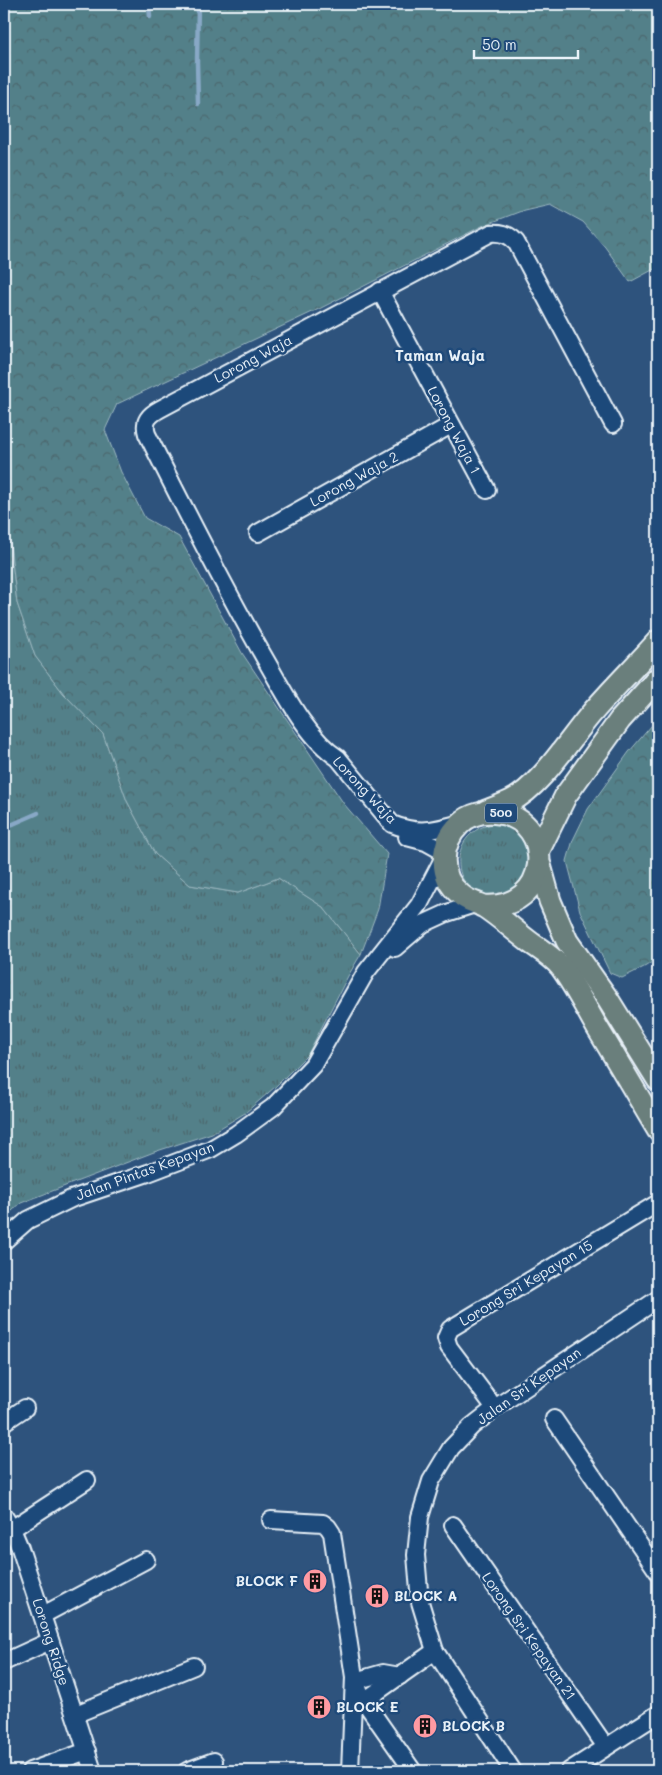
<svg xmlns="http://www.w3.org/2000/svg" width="662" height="1775" font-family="Mali,sans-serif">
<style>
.grass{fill:url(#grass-tufts);stroke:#9db8c0}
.forest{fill:url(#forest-crowns);stroke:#9db8c0}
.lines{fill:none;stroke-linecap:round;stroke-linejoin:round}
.stream{stroke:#88a8c6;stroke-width:4.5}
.minor-casing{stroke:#e8f1f8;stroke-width:20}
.major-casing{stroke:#e8f1f8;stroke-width:25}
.minor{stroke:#1f4a7a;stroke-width:16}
.major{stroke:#6b7f7c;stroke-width:21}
.labels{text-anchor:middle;stroke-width:5;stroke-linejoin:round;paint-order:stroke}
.shield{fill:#1f4a7a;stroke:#acbfd2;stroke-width:1}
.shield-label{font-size:12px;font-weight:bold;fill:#e8f1f8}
.street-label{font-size:14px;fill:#e8f1f8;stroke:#1f4a7a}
.poi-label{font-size:14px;font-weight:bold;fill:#e8f1f8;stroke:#1f4a7a;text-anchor:start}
.neighbourhood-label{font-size:15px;font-weight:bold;fill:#e8f1f8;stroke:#1f4a7a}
</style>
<defs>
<pattern id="grass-tufts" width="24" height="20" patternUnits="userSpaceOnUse" patternTransform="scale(1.25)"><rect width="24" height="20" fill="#528089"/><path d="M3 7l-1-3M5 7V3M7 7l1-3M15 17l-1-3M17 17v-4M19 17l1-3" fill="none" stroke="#4d676d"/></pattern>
<pattern id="forest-crowns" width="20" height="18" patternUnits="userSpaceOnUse" patternTransform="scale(1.25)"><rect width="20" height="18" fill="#528089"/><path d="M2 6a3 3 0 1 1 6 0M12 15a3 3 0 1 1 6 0" fill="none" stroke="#4d676d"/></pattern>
</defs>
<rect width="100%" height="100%" fill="#2e537d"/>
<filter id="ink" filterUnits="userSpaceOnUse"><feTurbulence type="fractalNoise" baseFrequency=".02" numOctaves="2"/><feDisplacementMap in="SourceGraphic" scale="10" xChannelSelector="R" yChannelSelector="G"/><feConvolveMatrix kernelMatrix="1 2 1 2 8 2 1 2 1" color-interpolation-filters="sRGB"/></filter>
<g filter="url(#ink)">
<g class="grass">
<path d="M 4,532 L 10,544 L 17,603 L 35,656 L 64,694 L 103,734 L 127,801 L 155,854 L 190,885 L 238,893 L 278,878 L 323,907 L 361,954 L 348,976 L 308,1054 L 275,1087 L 245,1113 L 212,1133 L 154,1152 L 21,1203 L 4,1218 Z"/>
<path d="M 494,824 C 523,827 525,840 532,864 L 513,892 C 505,894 494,897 486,896 C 449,889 448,830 494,824 Z"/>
</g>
<g class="forest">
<path d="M 4,4 L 658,4 L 658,267 L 630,282 L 605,247 L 583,222 L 550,204 L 524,210 L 482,226 L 321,308 L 117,404 L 105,430 L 121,472 L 145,518 L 179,537 L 242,653 L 344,804 L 387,854 L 378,909 L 361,954 L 323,907 L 278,878 L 238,893 L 190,885 L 155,854 L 127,801 L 103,734 L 64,694 L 35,656 L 17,603 L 10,544 L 4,532 Z"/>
<path d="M 658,718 L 658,958 L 646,966 L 622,978 L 610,973 L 580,911 L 567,861 L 573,840 L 588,809 L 629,752 Z"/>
</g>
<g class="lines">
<g class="stream">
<path d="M 149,4 L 150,17"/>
<path d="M 198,4 L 197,62 L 198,104"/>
<path d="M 4,828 L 38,813"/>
</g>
<defs>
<g id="minor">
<path d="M 380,291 L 487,490"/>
<path d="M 258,533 L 451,425"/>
<path d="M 461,823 C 435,830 418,835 392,824 L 338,758 C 308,739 285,694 268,664 C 225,589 186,512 147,434 C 143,421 149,415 160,409 L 491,233 C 501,232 509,234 516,242 L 613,424"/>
<path d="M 407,837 L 426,842 L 444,852"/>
<path d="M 395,948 L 423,924 L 447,913 L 475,904"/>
<path d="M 4,1241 L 28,1220 L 71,1199 L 148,1173 L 211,1149 L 236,1134 L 273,1107 L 313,1065 L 366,972 L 419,905 L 444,857"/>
<path d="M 495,1408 L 449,1347 L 446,1338 L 450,1329 L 658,1203"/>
<path d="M 554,1419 L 658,1572"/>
<path d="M 4,1422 L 25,1408"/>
<path d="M 4,1516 L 12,1529 L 20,1548 L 93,1771"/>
<path d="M 271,1520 L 323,1523 L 328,1527 L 332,1533 L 354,1677 L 350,1771"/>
<path d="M 453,1525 L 606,1747"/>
<path d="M 4,1534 L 87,1480"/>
<path d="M 43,1615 L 146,1560"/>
<path d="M 4,1662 L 50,1641"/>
<path d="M 355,1681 L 364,1701 L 413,1771"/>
<path d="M 355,1681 L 383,1673 L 400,1676"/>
<path d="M 364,1701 L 435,1651"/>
<path d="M 76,1714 L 194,1666"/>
<path d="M 30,1771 L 87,1751"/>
<path d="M 187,1771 L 214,1761"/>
<path d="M 513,1771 L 435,1651 L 420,1602 L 416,1555 L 420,1517 L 431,1481 L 451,1448 L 472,1426 L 495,1408 L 658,1299"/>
<path d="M 569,1771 L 658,1714"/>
</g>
<g id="major">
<path d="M 486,811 C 494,808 503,805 511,801 C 540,787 569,740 591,714 C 612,689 636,666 658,641"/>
<path d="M 538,852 L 566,795 L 620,720 L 658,678"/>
<path d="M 540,865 L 550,901 L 567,941 L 607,998 L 658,1080"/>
<path d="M 482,906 C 552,912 557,821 499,813 C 485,811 470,814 460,824 C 440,843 438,876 460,894 C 467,901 475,902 483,906 C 499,916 516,932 531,943 C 541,950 554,958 561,967 C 575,986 586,1008 598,1029 C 618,1062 638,1096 658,1130"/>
</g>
</defs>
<use href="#minor" class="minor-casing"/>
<use href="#major" class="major-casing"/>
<use href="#minor" class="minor"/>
<use href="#major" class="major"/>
</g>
</g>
<defs>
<symbol id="building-disc" viewBox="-11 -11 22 22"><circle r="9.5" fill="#ff9aa2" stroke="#1f4a7a"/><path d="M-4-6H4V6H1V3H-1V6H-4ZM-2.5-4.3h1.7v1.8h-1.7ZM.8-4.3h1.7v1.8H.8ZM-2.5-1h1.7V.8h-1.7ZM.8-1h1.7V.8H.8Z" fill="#111"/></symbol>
</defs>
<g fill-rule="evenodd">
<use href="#building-disc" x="301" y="1567" width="28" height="28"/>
<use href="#building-disc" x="363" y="1582" width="28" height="28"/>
<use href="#building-disc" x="305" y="1693" width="28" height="28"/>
<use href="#building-disc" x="411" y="1712" width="28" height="28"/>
</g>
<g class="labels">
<rect class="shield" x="485" y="803.5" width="32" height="19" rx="4"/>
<g class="shield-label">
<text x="501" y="817">500</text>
</g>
<g class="street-label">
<text transform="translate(253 359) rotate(-28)" y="5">Lorong Waja</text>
<text transform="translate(454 430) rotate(62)" y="5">Lorong Waja 1</text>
<text transform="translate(354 479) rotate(-29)" y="5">Lorong Waja 2</text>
<text transform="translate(365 790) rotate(47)" y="5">Lorong Waja</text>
<text transform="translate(145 1171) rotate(-20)" y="5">Jalan Pintas Kepayan</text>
<text transform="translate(526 1283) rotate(-31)" y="5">Lorong Sri Kepayan 15</text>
<text transform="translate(529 1386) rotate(-35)" y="5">Jalan Sri Kepayan</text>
<text transform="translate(529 1636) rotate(55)" y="5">Lorong Sri Kepayan 21</text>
<text transform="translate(51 1642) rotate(72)" y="5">Lorong Ridge</text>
</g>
<g class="poi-label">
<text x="298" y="1586" text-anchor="end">BLOCK F</text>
<text x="394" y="1601">BLOCK A</text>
<text x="336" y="1712">BLOCK E</text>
<text x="442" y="1731">BLOCK B</text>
</g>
<g class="neighbourhood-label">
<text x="440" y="361">Taman Waja</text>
</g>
</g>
<rect width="662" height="1775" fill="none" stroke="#1f4a7a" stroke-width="20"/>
<rect x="10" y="10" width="642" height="1755" fill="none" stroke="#e8f1f8" stroke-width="2" filter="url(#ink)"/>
<path d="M474 50v8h104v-8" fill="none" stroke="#e8f1f8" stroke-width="2.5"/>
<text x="482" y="50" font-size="15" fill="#e8f1f8" stroke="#1f4a7a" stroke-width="4" paint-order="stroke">50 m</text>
</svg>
